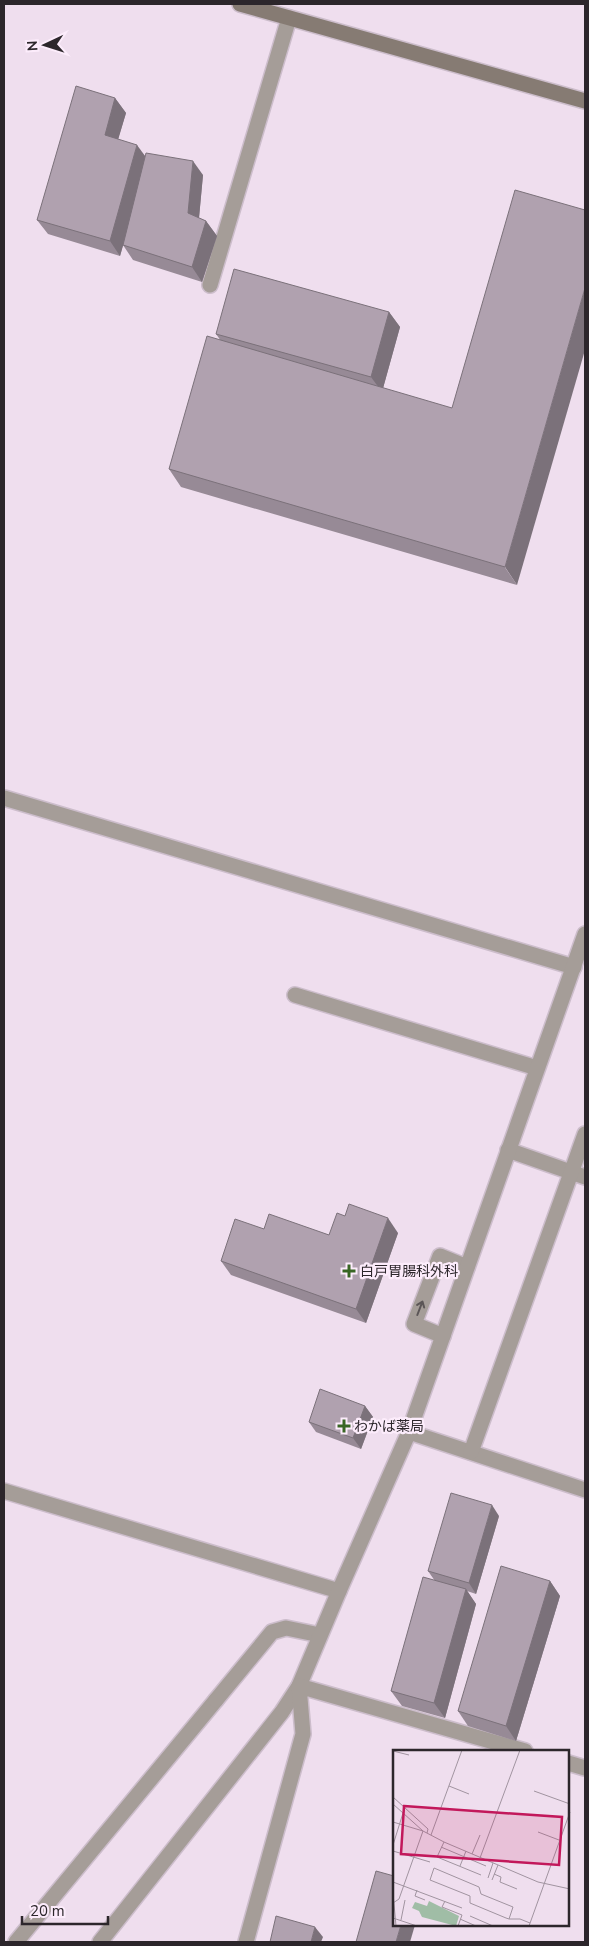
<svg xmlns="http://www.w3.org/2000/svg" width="589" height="1946" font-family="'Nunito Sans','Noto Sans JP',sans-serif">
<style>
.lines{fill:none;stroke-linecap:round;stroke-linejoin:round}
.lane-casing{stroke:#ccbdcb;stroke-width:18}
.street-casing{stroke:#ccbdcb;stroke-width:18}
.secondary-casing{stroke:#ccbdcb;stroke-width:18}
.lane{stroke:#a59d98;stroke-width:15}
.street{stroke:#a59d98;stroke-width:15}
.secondary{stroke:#867b73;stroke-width:15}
.wall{fill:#978a96}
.shaded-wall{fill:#7b717a}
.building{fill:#b0a1af;stroke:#7b717a}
.oneway{stroke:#5c5657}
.poi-dot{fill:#396624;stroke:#fcecfb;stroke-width:2}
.labels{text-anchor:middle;stroke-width:4.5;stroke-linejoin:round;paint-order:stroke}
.poi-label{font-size:14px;fill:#2c262b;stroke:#fcecfb;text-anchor:start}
.inset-road{fill:none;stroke:#a194a0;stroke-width:1}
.view{fill:#c2185b;fill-opacity:0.15;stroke:#c2185b;stroke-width:2.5}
.inset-edge{fill:none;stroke:#2c262b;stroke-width:2.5}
</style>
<rect width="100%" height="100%" fill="#efdeee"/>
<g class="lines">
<defs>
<g id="lane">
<path d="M 295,995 L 537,1068"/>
<path d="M 443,1336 L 414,1324 L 440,1256 L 467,1267"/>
<path d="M 16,1942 L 216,1700"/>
</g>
<g id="street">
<path d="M 210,285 L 289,18"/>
<path d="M 4,798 L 574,967"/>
<path d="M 508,1150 L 585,1177"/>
<path d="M 409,1432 L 585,1490"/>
<path d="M 471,1452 L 585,1134"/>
<path d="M 4,1491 L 339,1591"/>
<path d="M 216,1700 L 272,1632 L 286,1628 L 320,1635"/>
<path d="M 568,1763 L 585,1768"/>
<path d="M 100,1942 L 282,1712 L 299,1686 L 339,1591 L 409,1432 L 585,934"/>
<path d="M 246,1942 L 303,1734 L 299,1686 L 525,1751"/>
</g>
<path id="secondary" d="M 240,4 L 585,101"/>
</defs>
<use href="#lane" class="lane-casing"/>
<use href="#street" class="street-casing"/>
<use href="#secondary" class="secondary-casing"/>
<use href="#lane" class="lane"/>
<use href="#street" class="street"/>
<use href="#secondary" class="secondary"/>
</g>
<g class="wall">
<path d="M 115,98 L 126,113 L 118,139 L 145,156 L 203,175 L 199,218 L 206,221 L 217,236 L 202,282 L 133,260 L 123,245 L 120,256 L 48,234 L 37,220 Z"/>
<path d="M 389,312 L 400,327 L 383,388 L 517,585 L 181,487 L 169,469 L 221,341 L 216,334 Z"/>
<path d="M 345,1216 L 398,1233 L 366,1323 L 231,1275 L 221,1261 L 264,1229 L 329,1235 Z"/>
<path d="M 365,1406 L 373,1417 L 361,1449 L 316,1432 L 309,1422 Z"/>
<path d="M 499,1516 L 476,1594 L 467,1591 L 476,1604 L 445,1718 L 402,1706 L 391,1691 L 435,1581 L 428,1571 Z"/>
<path d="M 550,1581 L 560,1596 L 516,1741 L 468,1726 L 458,1711 Z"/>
</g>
<g class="shaded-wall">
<path d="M 115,98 L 126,113 L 115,150 L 105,135 Z"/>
<path d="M 137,145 L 148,160 L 120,256 L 110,241 Z"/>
<path d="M 193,161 L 203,175 L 198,228 L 188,213 Z"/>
<path d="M 206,221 L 217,236 L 202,282 L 192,267 Z"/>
<path d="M 585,288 L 585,350 L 517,585 L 505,567 Z"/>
<path d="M 389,312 L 400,327 L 382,392 L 371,377 Z"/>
<path d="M 388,1218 L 398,1233 L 366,1323 L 356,1309 Z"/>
<path d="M 365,1406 L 373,1417 L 361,1449 L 353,1438 Z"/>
<path d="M 492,1505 L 499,1516 L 476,1594 L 469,1583 Z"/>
<path d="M 550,1581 L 560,1596 L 516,1741 L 506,1726 Z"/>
<path d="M 466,1589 L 476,1604 L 445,1718 L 434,1703 Z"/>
<path d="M 401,1925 L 415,1925 L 410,1942 L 396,1942 Z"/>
<path d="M 315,1927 L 323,1937 L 321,1942 L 311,1942 Z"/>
</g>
<g class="building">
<path d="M 76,86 L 115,98 L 105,135 L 137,145 L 110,241 L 37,220 Z"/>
<path d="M 146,153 L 193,161 L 188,213 L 206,221 L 192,267 L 123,245 Z"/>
<path d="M 515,190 L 585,210 L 585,288 L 505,567 L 169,469 L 207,336 L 452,408 Z"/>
<path d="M 234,269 L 389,312 L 371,377 L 216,334 Z"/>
<path d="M 349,1204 L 388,1218 L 356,1309 L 221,1261 L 235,1219 L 264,1229 L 269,1214 L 329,1235 L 337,1213 L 345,1216 Z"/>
<path d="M 320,1389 L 365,1406 L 353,1438 L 309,1422 Z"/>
<path d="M 451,1493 L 492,1505 L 469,1583 L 428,1571 Z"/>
<path d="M 501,1566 L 550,1581 L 506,1726 L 458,1711 Z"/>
<path d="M 423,1577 L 466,1589 L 434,1703 L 391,1691 Z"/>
<path d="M 376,1871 L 394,1876 L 394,1925 L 401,1925 L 396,1942 L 356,1942 Z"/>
<path d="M 276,1916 L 315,1927 L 311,1942 L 270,1942 Z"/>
</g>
<defs><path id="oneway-shaft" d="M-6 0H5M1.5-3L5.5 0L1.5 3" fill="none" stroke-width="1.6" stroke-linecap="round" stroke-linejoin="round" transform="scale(1.25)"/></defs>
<use class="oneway" href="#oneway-shaft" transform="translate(420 1308) rotate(-69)"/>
<g class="poi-dot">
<path d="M346.5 1263.5h5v5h5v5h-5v5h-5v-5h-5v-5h5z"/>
<path d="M341.5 1418.5h5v5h5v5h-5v5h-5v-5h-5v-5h5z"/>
</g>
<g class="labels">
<g class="poi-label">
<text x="360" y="1276">白戸胃腸科外科</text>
<text x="354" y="1431">わかば薬局</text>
</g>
</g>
<g transform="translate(393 1750)">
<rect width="176" height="176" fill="#efdeee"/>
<path d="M 36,151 L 66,166 L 63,176 L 29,167 L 26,161 L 19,158 L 22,152 L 34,156 Z" fill="#a0bda6"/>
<path class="inset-road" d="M 0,1 L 16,5M 56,36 L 76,44M 141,41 L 177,54M 0,47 L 35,79 L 34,83M 0,54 L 30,81 L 51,92 L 145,132 L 177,139M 0,72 L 30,81 L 6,149 L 0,153M 145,82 L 166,90M 38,85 L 69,0M 51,92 L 44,107 L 88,125M 0,95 L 10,63M 48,97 L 93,116M 0,101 L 37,112M 79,104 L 87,85M 87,108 L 127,0M 67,116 L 73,101M 101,124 L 108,127 L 107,132 L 124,139M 95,128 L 100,113M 99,130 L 105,115M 0,132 L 69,158M 24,140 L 22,146 L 32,150M 0,143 L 3,176M 52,151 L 49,157 L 69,165 L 65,176M 77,166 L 100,176M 0,168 L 24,176M 67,169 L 83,176M 116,169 L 120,157 L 88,144 L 86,137 L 41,118 L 37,130 L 77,146 L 77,153 L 113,168 L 116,169 L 127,169 L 137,173M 8,170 L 12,150M 136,176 L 177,62"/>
<path class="view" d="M 11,56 L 169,67 L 166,115 L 8,104 Z"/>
<rect width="176" height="176" class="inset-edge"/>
</g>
<rect width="589" height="1946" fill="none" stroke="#2c262b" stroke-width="10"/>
<g transform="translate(45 45) rotate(266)" stroke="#fcecfb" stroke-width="4" paint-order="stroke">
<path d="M0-4L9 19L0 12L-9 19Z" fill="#2c262b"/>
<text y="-8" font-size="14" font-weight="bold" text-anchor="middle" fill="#2c262b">N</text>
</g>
<path d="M22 1916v8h86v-8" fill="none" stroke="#2c262b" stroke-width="2.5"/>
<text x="30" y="1916" font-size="15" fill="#2c262b" stroke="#fcecfb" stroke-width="4" paint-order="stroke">20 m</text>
</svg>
